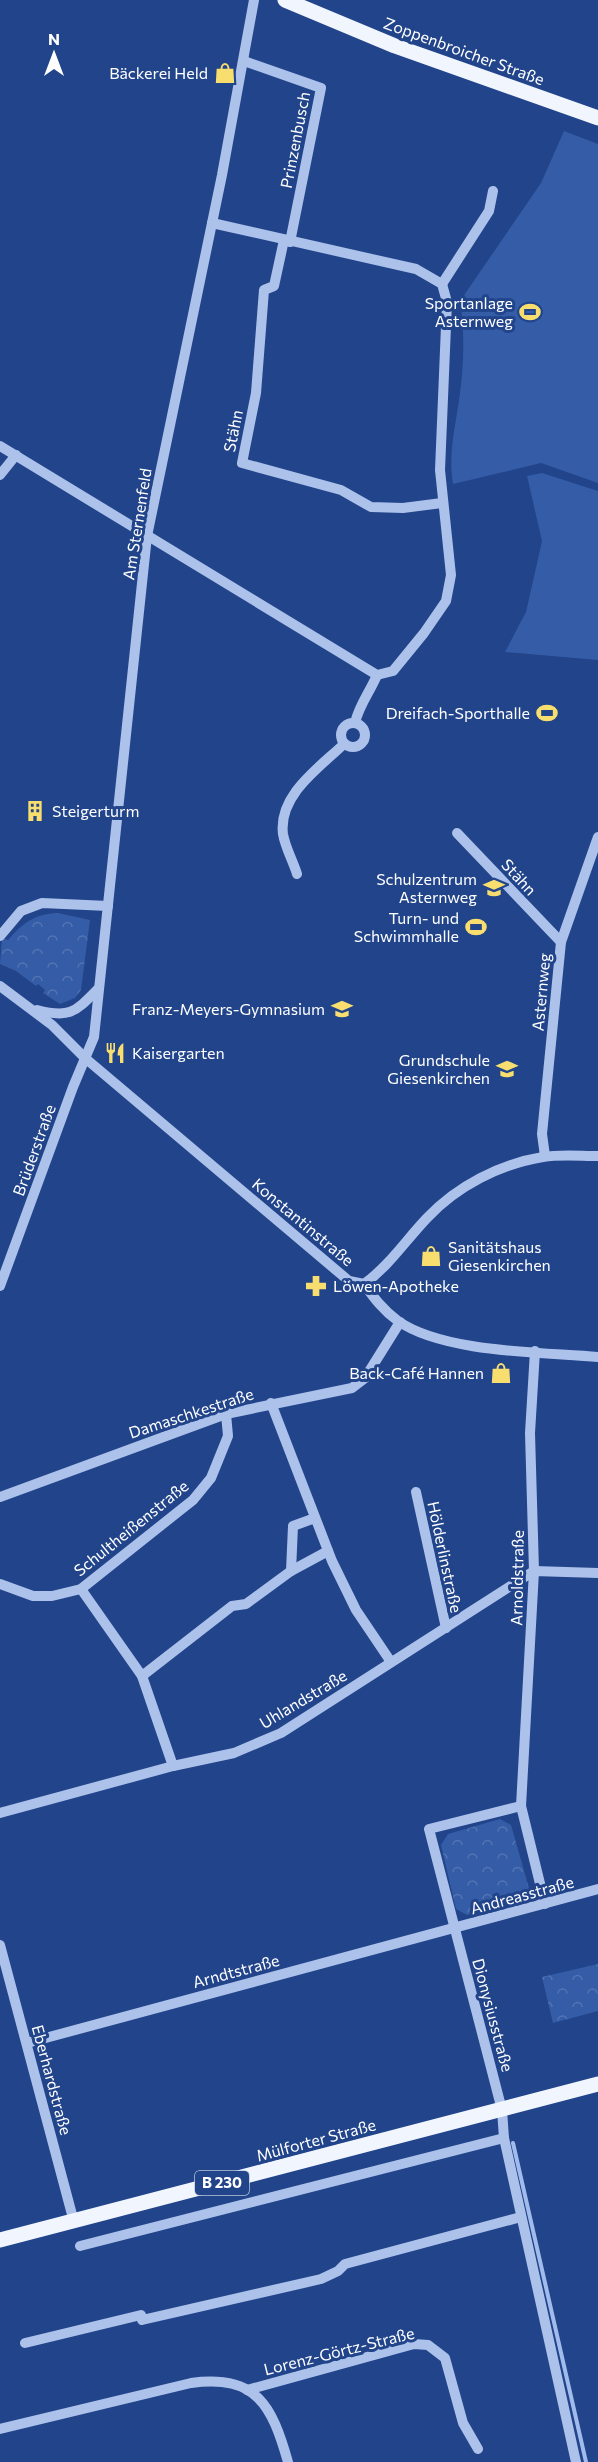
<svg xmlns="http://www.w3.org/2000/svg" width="598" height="2462" font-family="Commissioner,sans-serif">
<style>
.grass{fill:#355ca7}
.forest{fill:url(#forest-crowns)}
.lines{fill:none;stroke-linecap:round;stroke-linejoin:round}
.stream{stroke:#a1bcec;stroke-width:4}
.minor{stroke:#adc2eb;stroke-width:10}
.major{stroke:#f1f5fe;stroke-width:15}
.labels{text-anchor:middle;stroke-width:6;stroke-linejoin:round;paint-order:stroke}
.shield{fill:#21448a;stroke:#bcc7dc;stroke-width:1.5}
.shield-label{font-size:15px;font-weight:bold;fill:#fff}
.street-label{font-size:16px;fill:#fff;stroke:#21448a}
.poi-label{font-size:16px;fill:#fff;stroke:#21448a;text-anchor:end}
</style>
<defs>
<pattern id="forest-crowns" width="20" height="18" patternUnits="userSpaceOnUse" patternTransform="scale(1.5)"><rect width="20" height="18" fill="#355ca7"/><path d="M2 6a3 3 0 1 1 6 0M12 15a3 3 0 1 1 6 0" fill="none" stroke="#5374b4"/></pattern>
</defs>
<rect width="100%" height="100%" fill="#21448a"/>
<g class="grass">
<path d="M 564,131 L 598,144 L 598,483 L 541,463 L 453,484 C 448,456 455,428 459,400 C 464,368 465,332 460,301 L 541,183 Z"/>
<path d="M 542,473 L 598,491 L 598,660 L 505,652 L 526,612 L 542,541 L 527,476 Z"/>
</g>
<g class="forest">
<path d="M 58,913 L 90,920 L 81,990 L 75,998 L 60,1004 L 43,993 L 45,990 L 38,984 L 36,986 L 16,971 L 0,964 L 2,938 L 8,940 C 23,923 34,914 58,913 Z"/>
<path d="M 500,1819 L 511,1825 L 529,1888 L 524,1900 L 467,1915 L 456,1909 L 441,1845 L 448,1834 Z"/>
<path d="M 598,1964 L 598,2011 L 553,2023 L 542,1977 Z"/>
</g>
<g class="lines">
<path class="stream" d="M 513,2143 L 586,2462"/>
<g class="minor">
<path d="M 244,61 L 321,88 L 290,242"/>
<path d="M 284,240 L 274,286 L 264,290 L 256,393 L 242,463 L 341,490 L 371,507 L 403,508 L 442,503"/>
<path d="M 442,284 L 489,211 L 493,191"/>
<path d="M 0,446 L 377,675 L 393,671 L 424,633 L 446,601 L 451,575 L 440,470 L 447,302 L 442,284 L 416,269 L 212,223"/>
<path d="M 0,475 L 16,455"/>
<circle cx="353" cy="735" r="12"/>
<path d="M 355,723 C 359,705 370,692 377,675"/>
<path d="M 457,833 L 561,942"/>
<path d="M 297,874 C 293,861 285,847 283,834 C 278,795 320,767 344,744"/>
<path d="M 0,936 L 21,911 L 42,903 L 108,906"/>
<path d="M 0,986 L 52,1025 L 85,1058 L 349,1281 L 364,1284 C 374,1298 383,1310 398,1321 C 444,1353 542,1352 598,1357"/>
<path d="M 37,1010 C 71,1019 76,1011 99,988"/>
<path d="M 545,1156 L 542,1134 L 561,942 L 598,837"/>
<path d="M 364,1284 C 389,1266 406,1240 427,1218 C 457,1186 500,1164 543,1157 C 560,1154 580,1156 598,1156"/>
<path d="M 0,1286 L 73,1087 L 94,1037 L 147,536 L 222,175 L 254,0"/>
<path d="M 535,1351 L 530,1433 L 534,1571 L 521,1806 L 545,1904"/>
<path d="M 271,1403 L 332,1561 L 356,1610 L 391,1662"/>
<path d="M 416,1492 L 446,1628"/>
<path d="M 0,1497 L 226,1414 L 352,1388 L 365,1378 L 400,1322"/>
<path d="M 291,1571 L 328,1551"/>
<path d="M 0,1584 L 33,1596 L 52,1596 L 81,1589 L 193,1500 L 211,1478 L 228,1436 L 226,1414"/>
<path d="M 81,1589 L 142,1676 L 173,1766"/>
<path d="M 142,1676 L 232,1606 L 246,1604 L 291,1571 L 293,1526 L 315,1518"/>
<path d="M 521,1806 L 429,1829 L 502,2110 L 504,2138 L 576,2462"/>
<path d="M 0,1813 L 173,1766 L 234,1753 L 281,1733 L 534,1571 L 598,1573"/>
<path d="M 0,1945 L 74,2222"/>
<path d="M 27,2043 L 598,1889"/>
<path d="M 80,2246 L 504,2138"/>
<path d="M 25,2343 L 141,2315 L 142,2320 L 321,2279 L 338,2271 L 345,2264 L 521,2217"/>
<path d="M 247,2390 L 414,2344 L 428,2345 L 445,2358 L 463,2423 L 478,2449"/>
<path d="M 0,2429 L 191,2383 C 257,2374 272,2406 288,2462"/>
</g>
<g class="major">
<path d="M 285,0 L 395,46 L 598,118"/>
<path d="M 0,2240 L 598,2084"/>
</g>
</g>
<defs>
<symbol id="shop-bare" viewBox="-9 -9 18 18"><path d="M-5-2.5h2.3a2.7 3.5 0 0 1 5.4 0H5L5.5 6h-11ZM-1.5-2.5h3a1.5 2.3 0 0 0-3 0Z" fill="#f8de6e" stroke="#21448a" stroke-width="2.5" paint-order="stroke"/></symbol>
<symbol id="stadium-bare" viewBox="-9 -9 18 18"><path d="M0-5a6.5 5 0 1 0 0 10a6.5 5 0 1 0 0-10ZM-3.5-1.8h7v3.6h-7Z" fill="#f8de6e" stroke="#21448a" stroke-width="2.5" paint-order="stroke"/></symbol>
<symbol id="building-bare" viewBox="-9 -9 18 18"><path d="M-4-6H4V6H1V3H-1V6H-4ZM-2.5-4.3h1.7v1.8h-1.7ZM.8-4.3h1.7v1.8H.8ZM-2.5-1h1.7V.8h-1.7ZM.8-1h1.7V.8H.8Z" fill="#f8de6e" stroke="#21448a" stroke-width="2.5" paint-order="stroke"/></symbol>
<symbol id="school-bare" viewBox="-9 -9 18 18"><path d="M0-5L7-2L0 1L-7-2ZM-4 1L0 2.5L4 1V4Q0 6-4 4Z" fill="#f8de6e" stroke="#21448a" stroke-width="2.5" paint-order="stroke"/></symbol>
<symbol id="restaurant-bare" viewBox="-9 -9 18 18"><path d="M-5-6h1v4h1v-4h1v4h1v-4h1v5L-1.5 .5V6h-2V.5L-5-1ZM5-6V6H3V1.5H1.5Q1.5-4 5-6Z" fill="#f8de6e" stroke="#21448a" stroke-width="2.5" paint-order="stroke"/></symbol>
<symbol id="pharmacy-bare" viewBox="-9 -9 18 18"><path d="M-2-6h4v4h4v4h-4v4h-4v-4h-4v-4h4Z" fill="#f8de6e" stroke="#21448a" stroke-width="2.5" paint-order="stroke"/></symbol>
</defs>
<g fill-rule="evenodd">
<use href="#shop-bare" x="210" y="58" width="30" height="30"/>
<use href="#stadium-bare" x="515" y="297" width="30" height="30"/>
<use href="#stadium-bare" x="532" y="698" width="30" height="30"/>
<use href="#building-bare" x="20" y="796" width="30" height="30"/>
<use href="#school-bare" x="479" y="873" width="30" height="30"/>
<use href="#stadium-bare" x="461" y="912" width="30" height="30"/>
<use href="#school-bare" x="327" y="994" width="30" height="30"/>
<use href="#restaurant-bare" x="100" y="1038" width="30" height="30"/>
<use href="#school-bare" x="492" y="1054" width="30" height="30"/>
<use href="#shop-bare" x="416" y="1241" width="30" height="30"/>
<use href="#pharmacy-bare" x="301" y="1271" width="30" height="30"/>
<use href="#shop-bare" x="486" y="1358" width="30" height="30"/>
</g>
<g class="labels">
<rect class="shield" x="195" y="2171" width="54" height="24" rx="4.5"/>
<g class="shield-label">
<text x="222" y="2188">B 230</text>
</g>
<g class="street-label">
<text transform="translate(464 51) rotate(20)" y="6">Zoppenbroicher Straße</text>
<text transform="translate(295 140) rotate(-79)" y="6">Prinzenbusch</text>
<text transform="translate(233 431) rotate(-79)" y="6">Stähn</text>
<text transform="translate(137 524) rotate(-81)" y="6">Am Sternenfeld</text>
<text transform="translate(519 877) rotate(47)" y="6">Stähn</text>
<text transform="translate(541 992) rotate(-85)" y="6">Asternweg</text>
<text transform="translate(34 1150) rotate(-70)" y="6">Brüderstraße</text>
<text transform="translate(303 1222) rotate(40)" y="6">Konstantinstraße</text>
<text transform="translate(191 1413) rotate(-18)" y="6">Damaschkestraße</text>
<text transform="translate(131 1528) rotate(-39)" y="6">Schultheißenstraße</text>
<text transform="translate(445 1557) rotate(78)" y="6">Hölderlinstraße</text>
<text transform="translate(517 1578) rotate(-89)" y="6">Arnoldstraße</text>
<text transform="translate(303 1699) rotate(-31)" y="6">Uhlandstraße</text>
<text transform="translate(522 1895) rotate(-15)" y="6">Andreasstraße</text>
<text transform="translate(236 1971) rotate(-15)" y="6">Arndtstraße</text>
<text transform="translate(493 2015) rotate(75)" y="6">Dionysiusstraße</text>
<text transform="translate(52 2080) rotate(75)" y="6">Eberhardstraße</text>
<text transform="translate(316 2140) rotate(-15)" y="6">Mülforter Straße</text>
<text transform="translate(339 2351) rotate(-14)" y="6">Lorenz-Görtz-Straße</text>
</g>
<g class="poi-label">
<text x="208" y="79">Bäckerei Held</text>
<text x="513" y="309">Sportanlage<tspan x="513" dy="18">Asternweg</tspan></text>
<text x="530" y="719">Dreifach-Sporthalle</text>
<text x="52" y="817" text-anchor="start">Steigerturm</text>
<text x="477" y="885">Schulzentrum<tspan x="477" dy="18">Asternweg</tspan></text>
<text x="459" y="924">Turn- und<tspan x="459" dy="18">Schwimmhalle</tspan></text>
<text x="325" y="1015">Franz-Meyers-Gymnasium</text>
<text x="132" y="1059" text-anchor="start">Kaisergarten</text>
<text x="490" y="1066">Grundschule<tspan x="490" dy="18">Giesenkirchen</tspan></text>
<text x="448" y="1253" text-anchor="start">Sanitätshaus<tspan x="448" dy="18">Giesenkirchen</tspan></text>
<text x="333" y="1292" text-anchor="start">Löwen-Apotheke</text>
<text x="484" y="1379">Back-Café Hannen</text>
</g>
</g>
<g transform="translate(54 54)" stroke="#21448a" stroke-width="4.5" paint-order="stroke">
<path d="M0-4.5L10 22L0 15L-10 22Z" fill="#ffffff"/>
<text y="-9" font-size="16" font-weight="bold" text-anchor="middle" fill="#ffffff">N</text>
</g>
</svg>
